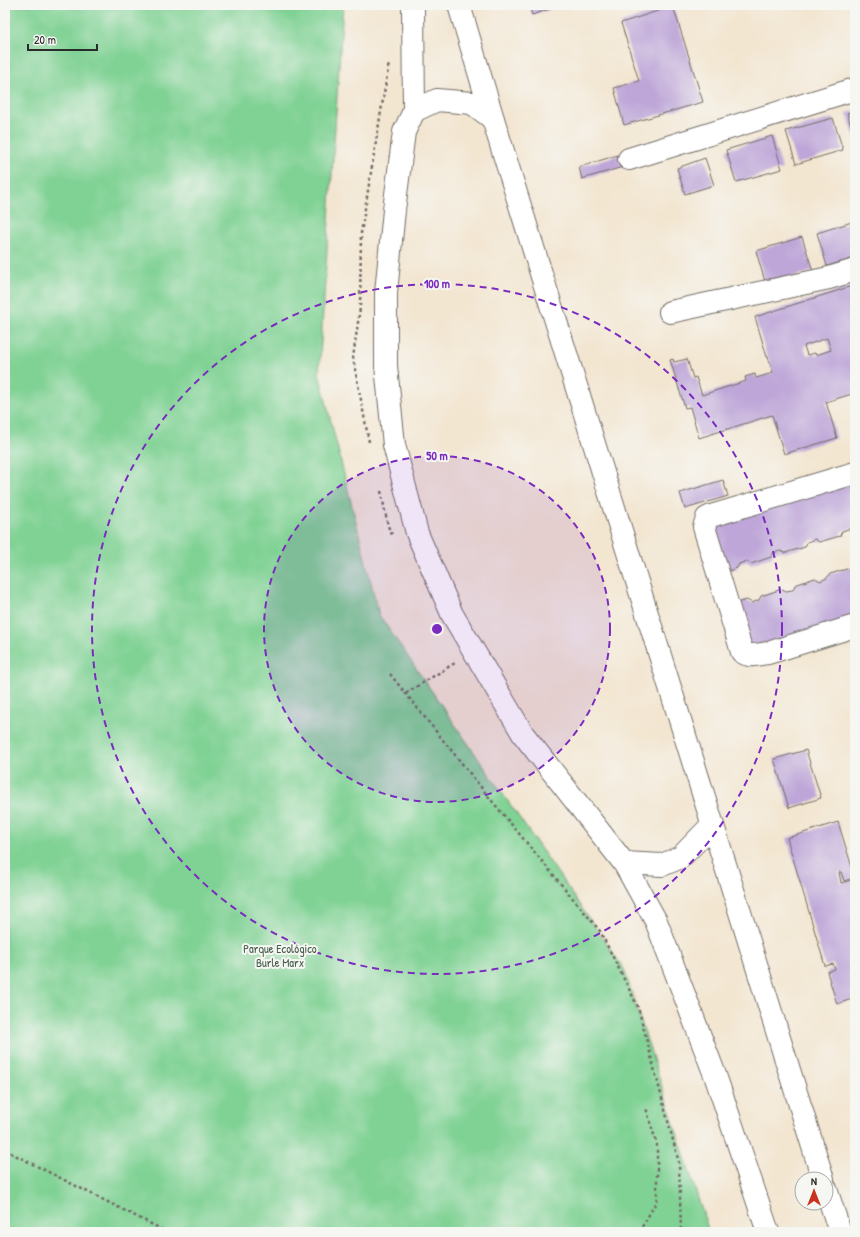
<svg xmlns="http://www.w3.org/2000/svg" width="860" height="1237" font-family="'Patrick Hand',sans-serif">
<style>
.green{fill:#80d294;stroke:#567e60}
.building{fill:#bea6d8;fill-rule:evenodd}
.lines{fill:none;stroke-linecap:round;stroke-linejoin:round}
.minor-casing{stroke:#716c65;stroke-width:24}
.path{stroke:#716c65;stroke-width:2.5;stroke-dasharray:3 3;stroke-linecap:butt}
.minor{stroke:#fff;stroke-width:22}
.ring{fill:none;stroke:#7b2cbf;stroke-width:2;stroke-dasharray:7 5}
.labels{text-anchor:middle;stroke-width:4;stroke-linejoin:round;paint-order:stroke}
.park-label{font-size:12px;fill:#445d4a;stroke:#f6f6f2}
.centre{fill:#7b2cbf;stroke:#f6f6f2;stroke-width:2}
.ring-label{font-size:12px;text-anchor:middle;font-weight:bold;fill:#7b2cbf;stroke:#f6f6f2;stroke-width:4;stroke-linejoin:round;paint-order:stroke}
</style>
<rect width="100%" height="100%" fill="#f6f6f2"/>
<filter id="ink" filterUnits="userSpaceOnUse"><feTurbulence type="fractalNoise" baseFrequency=".025" numOctaves="2"/><feDisplacementMap in="SourceGraphic" scale="8" xChannelSelector="R" yChannelSelector="G"/><feConvolveMatrix kernelMatrix="1 2 1 2 8 2 1 2 1" color-interpolation-filters="sRGB"/></filter>
<filter id="wash" filterUnits="userSpaceOnUse"><feTurbulence type="fractalNoise" baseFrequency=".012" numOctaves="4" result="noise"/><feDisplacementMap in="SourceGraphic" scale="16" xChannelSelector="R" yChannelSelector="G"/><feGaussianBlur stdDeviation="0.9" result="paint"/><feColorMatrix in="noise" values="0 0 0 0 0 0 0 0 0 0 0 0 0 0 0 0 0 1.4 0 .05"/><feComposite in="paint" operator="in"/></filter>
<g filter="url(#wash)">
<rect width="100%" height="100%" fill="#f3e6d1"/>
<path class="green" d="M 5,5 L 343,5 L 319,373 L 379,615 L 624,969 L 709,1232 L 5,1232 Z"/>
<g id="blocks">
<g class="building">
<path d="M 529,5 L 562,5 L 532,15 Z"/>
<path d="M 673,6 L 703,102 L 624,125 L 614,88 L 639,81 L 621,23 Z"/>
<path d="M 855,110 L 855,139 L 847,113 Z"/>
<path d="M 833,118 L 843,150 L 796,164 L 786,131 Z"/>
<path d="M 772,136 L 782,169 L 736,182 L 726,150 Z"/>
<path d="M 621,154 L 643,161 L 582,179 L 579,167 Z"/>
<path d="M 705,158 L 714,185 L 685,194 L 677,168 Z"/>
<path d="M 855,221 L 855,258 L 827,266 L 817,233 Z"/>
<path d="M 802,237 L 813,271 L 766,285 L 756,251 Z"/>
<path d="M 855,285 L 855,393 L 826,402 L 837,438 L 784,454 L 772,415 L 699,438 L 690,407 L 685,408 L 670,360 L 673,359 L 674,362 L 687,359 L 693,378 L 696,377 L 702,395 L 746,381 L 745,377 L 755,374 L 756,378 L 773,373 L 768,357 L 767,357 L 755,317 ZM 827,338 L 831,350 L 816,355 L 815,353 L 807,355 L 804,346 Z"/>
<path d="M 855,474 L 855,527 L 842,531 L 840,536 L 819,542 L 815,539 L 807,542 L 805,547 L 785,553 L 780,551 L 773,553 L 771,557 L 751,564 L 747,561 L 739,564 L 737,568 L 723,573 L 706,521 Z"/>
<path d="M 723,480 L 728,496 L 685,509 L 680,493 Z"/>
<path d="M 850,568 L 855,570 L 855,623 L 749,656 L 733,604 L 747,600 L 752,603 L 759,600 L 761,596 L 782,589 L 786,591 L 793,590 L 795,585 L 815,578 L 820,581 L 827,578 L 830,574 Z"/>
<path d="M 806,750 L 821,798 L 789,808 L 774,759 Z"/>
<path d="M 838,822 L 855,877 L 844,881 L 841,872 L 839,872 L 841,883 L 855,879 L 855,998 L 837,1004 L 827,972 L 835,969 L 833,964 L 825,966 L 787,838 Z"/>
</g>
</g>
</g>
<g filter="url(#ink)">
<use href="#blocks" fill-opacity="0" stroke="#716c65" stroke-width="1"/>
<g class="lines">
<defs>
<g id="minor">
<path d="M 413,5 L 414,111 L 404,132 L 394,210 L 386,293 L 386,366 L 394,445 L 417,533 L 452,614 L 523,734 L 624,863 L 656,921 L 715,1075 L 768,1232"/>
<path d="M 459,5 L 493,119 L 823,1179"/>
<path d="M 414,111 L 437,100 L 472,103 L 493,119"/>
<path d="M 629,159 L 855,89"/>
<path d="M 670,312 L 829,278 L 855,270"/>
<path d="M 855,473 L 711,516 L 707,518 L 704,527 L 742,652 C 750,658 759,654 768,653 L 855,626"/>
<path d="M 624,863 L 662,865 L 681,857 L 712,825"/>
<path d="M 826,1189 L 840,1232"/>
</g>
</defs>
<use href="#minor" class="minor-casing"/>
<g class="path">
<path d="M 369,442 L 353,358 L 360,308 L 361,233 L 389,63"/>
<path d="M 381,491 L 388,526 L 392,535"/>
<path d="M 390,674 L 492,801 L 600,931 L 638,1007 L 679,1163 L 681,1232"/>
<path d="M 406,693 L 455,663"/>
<path d="M 5,1150 L 167,1232"/>
<path d="M 639,1232 L 657,1201 L 657,1145 L 646,1108"/>
</g>
<use href="#minor" class="minor"/>
</g>
</g>
<circle cx="437" cy="629" r="173" fill="#7b2cbf" fill-opacity=".12"/>
<g class="ring">
<circle cx="437" cy="629" r="173"/>
<circle cx="437" cy="629" r="345"/>
</g>
<g class="labels">
<g class="park-label">
<text x="280" y="953">Parque Ecológico<tspan x="280" dy="14">Burle Marx</tspan></text>
</g>
</g>
<circle cx="437" cy="629" r="6" class="centre"/>
<g class="ring-label">
<text x="437" y="288">100 m</text>
<text x="437" y="460">50 m</text>
</g>
<rect width="860" height="1237" fill="none" stroke="#f6f6f2" stroke-width="20"/>
<g transform="translate(814 1191)"><circle r="19" fill="#f6f6f2" stroke="#a5a5a2"/>
<path d="M0-3L7 15L0 10L-7 15Z" fill="#c8321e"/>
<text y="-6" font-size="11" font-weight="bold" text-anchor="middle" fill="#2b2b2b">N</text>
</g>
<path d="M28 44v6h69v-6" fill="none" stroke="#2b2b2b" stroke-width="2"/>
<text x="34" y="44" font-size="12" fill="#2b2b2b" stroke="#f6f6f2" stroke-width="3" paint-order="stroke">20 m</text>
</svg>
